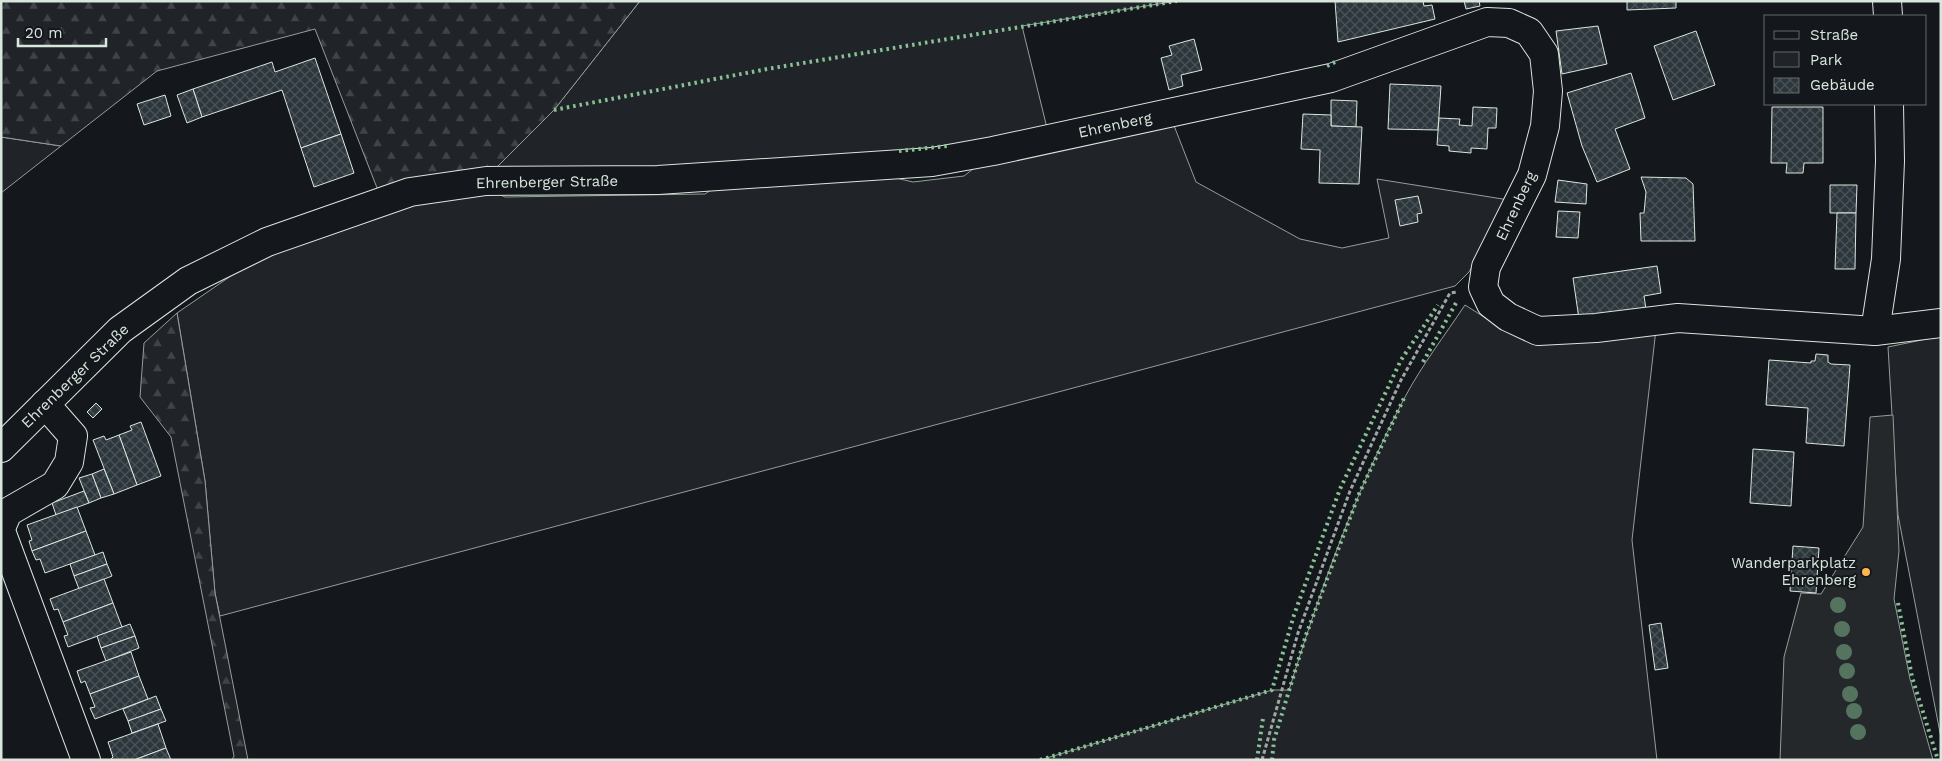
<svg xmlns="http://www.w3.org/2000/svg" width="1942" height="761" font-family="'Work Sans',sans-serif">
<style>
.green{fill:#202428;stroke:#939e99}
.forest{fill:url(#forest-firs);stroke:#939e99}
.parking{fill:#24282b;stroke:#939e99}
.building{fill:url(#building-cross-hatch);stroke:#d8e6dc}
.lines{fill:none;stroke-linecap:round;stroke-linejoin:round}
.minor-casing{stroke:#d8e6dc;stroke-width:30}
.path{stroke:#9da8a2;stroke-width:3;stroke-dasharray:4 2.5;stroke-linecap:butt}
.minor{stroke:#14181c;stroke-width:28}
.hedge{stroke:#8ac095;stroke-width:4;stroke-dasharray:2.5 4;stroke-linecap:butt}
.tree{fill:#55745f}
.poi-dot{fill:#ffb74d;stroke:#14181c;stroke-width:2}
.labels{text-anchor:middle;stroke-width:4;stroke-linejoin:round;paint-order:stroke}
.street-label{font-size:15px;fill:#d8e6dc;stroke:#14181c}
.poi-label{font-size:15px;fill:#d8e6dc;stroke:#14181c;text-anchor:end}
</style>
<defs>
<pattern id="forest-firs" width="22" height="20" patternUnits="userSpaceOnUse" patternTransform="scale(1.25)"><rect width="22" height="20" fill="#202428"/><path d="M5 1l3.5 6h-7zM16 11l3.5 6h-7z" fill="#404447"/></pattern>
<pattern id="building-cross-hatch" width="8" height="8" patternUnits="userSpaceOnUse" patternTransform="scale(1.25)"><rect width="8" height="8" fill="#2c363c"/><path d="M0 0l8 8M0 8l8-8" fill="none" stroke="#4a5358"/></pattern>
</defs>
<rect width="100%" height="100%" fill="#14181c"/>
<g class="green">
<path d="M 640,1 L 1177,1 L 1022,26 L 1047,128 C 1016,134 985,142 954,145 C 801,164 649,168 495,169 L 554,110 Z"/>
<path d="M 1173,123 L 1196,182 L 1300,239 L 1342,248 L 1389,238 L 1377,179 L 1509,200 L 1469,272 L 1455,286 L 220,616 L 215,593 L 205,481 L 177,313 L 270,249 L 386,212 L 456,193 L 492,191 L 505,197 L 705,194 L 717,186 L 887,176 L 913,182 L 964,176 L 978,165 Z"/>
<path d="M 1,137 L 61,146 L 1,193 Z"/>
<path d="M 1465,305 L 1508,332 L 1541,342 L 1656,329 L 1632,540 L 1657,760 L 1040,760 L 1272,690 L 1289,690 C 1320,590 1356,490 1405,397 C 1422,365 1445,335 1465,305 Z"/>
<path d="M 1941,336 L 1941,738 L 1898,515 L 1888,347 Z"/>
</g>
<g class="forest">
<path d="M 1,1 L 640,1 L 554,110 L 495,169 L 379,193 L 315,29 L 157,71 L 61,146 L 1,137 Z"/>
<path d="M 177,313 L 205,481 L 215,593 L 248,760 L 232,760 L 234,756 L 171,437 L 140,397 L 144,343 Z"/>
</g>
<path class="parking" d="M 1893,415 L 1899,551 L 1894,599 L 1910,679 L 1933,760 L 1780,760 L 1784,657 L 1801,593 L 1821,594 L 1863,527 L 1870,417 Z"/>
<g class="building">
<path d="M 1335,1 L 1423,1 L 1424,6 L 1432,5 L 1435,19 L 1338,42 Z"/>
<path d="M 1464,1 L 1479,1 L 1480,6 L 1466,9 Z"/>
<path d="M 1627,1 L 1676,1 L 1676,8 L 1627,10 Z"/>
<path d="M 1598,26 L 1607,64 L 1562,74 L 1556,31 Z"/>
<path d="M 1696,31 L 1715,85 L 1673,100 L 1654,46 Z"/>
<path d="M 1194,39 L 1202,70 L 1181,75 L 1183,86 L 1169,90 L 1161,58 L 1172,55 L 1169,46 Z"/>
<path d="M 315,58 L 341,134 L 301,148 L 282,90 L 202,117 L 193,89 L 272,62 L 275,72 Z"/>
<path d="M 1631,73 L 1645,118 L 1615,129 L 1630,169 L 1597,182 L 1582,146 L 1567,93 Z"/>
<path d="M 1390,84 L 1441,86 L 1438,130 L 1388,129 Z"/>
<path d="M 193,89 L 202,117 L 187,123 L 177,95 Z"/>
<path d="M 165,95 L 171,116 L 144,125 L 137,104 Z"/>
<path d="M 1331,100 L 1357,101 L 1356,127 L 1331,126 Z"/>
<path d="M 1473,107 L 1497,108 L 1496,128 L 1488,128 L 1487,149 L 1471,148 L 1471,153 L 1449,151 L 1449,146 L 1437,145 L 1439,118 L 1460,119 L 1459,125 L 1472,126 Z"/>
<path d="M 1772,107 L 1823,107 L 1823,163 L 1804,163 L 1803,173 L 1786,173 L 1787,163 L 1771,163 Z"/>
<path d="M 1303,114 L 1331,115 L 1331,126 L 1362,127 L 1359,184 L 1319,183 L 1320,150 L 1301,149 Z"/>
<path d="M 341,134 L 354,173 L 314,187 L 301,148 Z"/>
<path d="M 1641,177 L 1686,178 L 1693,184 L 1695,241 L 1641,241 L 1640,213 L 1644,213 L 1646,192 Z"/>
<path d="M 1558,180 L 1587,184 L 1586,204 L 1555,202 Z"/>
<path d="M 1830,185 L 1857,185 L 1856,213 L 1830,213 Z"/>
<path d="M 1418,196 L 1422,213 L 1417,214 L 1418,222 L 1400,226 L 1395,200 Z"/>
<path d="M 1558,211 L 1580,212 L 1578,238 L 1556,237 Z"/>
<path d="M 1837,213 L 1856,213 L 1855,269 L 1835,269 Z"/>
<path d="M 1657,266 L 1661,293 L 1644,296 L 1646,309 L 1579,319 L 1573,278 Z"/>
<path d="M 1816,354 L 1828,355 L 1828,362 L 1831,364 L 1850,365 L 1844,446 L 1806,443 L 1808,408 L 1766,405 L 1769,360 L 1811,363 L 1811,361 L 1815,361 Z"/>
<path d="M 96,403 L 102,409 L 93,418 L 87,412 Z"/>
<path d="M 141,422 L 161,476 L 137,485 L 119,435 L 132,430 L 130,426 Z"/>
<path d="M 119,435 L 137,485 L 114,494 L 93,440 L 104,436 L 106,440 Z"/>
<path d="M 1753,449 L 1794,452 L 1791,506 L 1750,503 Z"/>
<path d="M 104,469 L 114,494 L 101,498 L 92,474 Z"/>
<path d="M 92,474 L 101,498 L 89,503 L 79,478 Z"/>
<path d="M 84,491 L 89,503 L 56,515 L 52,503 Z"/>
<path d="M 77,507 L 86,531 L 32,551 L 29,541 L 32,540 L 27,525 Z"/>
<path d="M 86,531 L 95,555 L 45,573 L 40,559 L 36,560 L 32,551 Z"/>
<path d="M 1793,546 L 1819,548 L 1816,593 L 1790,591 Z"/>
<path d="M 103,552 L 107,564 L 74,576 L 70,564 Z"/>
<path d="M 107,564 L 112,576 L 79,589 L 74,576 Z"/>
<path d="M 104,579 L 113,603 L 63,622 L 58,609 L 54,610 L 50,599 Z"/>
<path d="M 113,603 L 122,627 L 68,647 L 64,636 L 68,635 L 63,622 Z"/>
<path d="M 1661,623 L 1668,668 L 1655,670 L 1649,625 Z"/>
<path d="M 130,624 L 135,636 L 101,648 L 97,636 Z"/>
<path d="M 135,636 L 139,648 L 106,661 L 101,648 Z"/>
<path d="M 131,652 L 139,676 L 90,694 L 85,681 L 81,683 L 77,671 Z"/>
<path d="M 139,676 L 148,699 L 95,719 L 90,708 L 95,707 L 90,694 Z"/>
<path d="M 156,696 L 161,709 L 128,721 L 123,709 Z"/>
<path d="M 161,709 L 166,721 L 132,733 L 128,721 Z"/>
<path d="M 158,724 L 166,748 L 134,760 L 110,760 L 113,757 L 108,742 Z"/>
<path d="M 166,748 L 171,760 L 134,760 Z"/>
</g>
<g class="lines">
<defs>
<g id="minor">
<path d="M 1887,1 L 1888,16"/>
<path d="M 1875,331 L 1886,259 L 1890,161 L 1889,104"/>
<path d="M 1,448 L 120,330 L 188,281 L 267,242 L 410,192 L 486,181 L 658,180 L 932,162 L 993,151 L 1331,78 L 1487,22 L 1509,23 L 1529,32 L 1544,54 L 1548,91 L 1545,126 L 1532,175 L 1486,267 L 1483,287 L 1491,304 L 1508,317 L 1538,331 L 1596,328 L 1678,318 L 1875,331 L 1941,323"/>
<path d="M 1,528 L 8,512 L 55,485 L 69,462 L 73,436 L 45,404"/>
<path d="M 1,531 L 86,760"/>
</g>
</defs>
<use href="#minor" class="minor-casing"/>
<path class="path" d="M 1262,760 L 1298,633 L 1350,491 L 1401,380 L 1450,293 L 1457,292"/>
<use href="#minor" class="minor"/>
<g class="hedge">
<path d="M 1327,66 L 1337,61"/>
<path d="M 554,110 L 767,69 L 1177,1"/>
<path d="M 899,151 L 947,146"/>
<path d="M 1423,362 L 1456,303"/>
<path d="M 1898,603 L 1912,677 L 1938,760"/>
<path d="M 1040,760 L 1272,690 L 1294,615 L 1340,489 L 1401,360 L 1438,305"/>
<path d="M 1257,760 L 1263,718"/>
<path d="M 1272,760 L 1274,740 L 1306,635 L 1359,494 L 1405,396"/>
</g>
</g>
<g class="tree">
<circle cx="1838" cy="605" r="8"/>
<circle cx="1842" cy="629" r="8"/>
<circle cx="1844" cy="652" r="8"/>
<circle cx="1847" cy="671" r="8"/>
<circle cx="1850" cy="694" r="8"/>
<circle cx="1854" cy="711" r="8"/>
<circle cx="1858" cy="732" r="8"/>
</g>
<circle class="poi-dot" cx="1866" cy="572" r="5"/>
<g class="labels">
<g class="street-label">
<text transform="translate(1115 125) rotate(-12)" y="5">Ehrenberg</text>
<text transform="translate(547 182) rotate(-1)" y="5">Ehrenberger Straße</text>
<text transform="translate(1516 206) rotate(-65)" y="5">Ehrenberg</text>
<text transform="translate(75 376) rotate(-44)" y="5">Ehrenberger Straße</text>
</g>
<g class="poi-label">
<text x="1856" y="568">Wanderparkplatz<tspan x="1856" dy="17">Ehrenberg</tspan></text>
</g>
</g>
<rect width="1942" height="761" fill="none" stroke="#d8e6dc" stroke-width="5"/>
<rect x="1764" y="15" width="162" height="90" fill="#14181c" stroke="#626a69"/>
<rect x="1774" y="31" width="25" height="8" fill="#14181c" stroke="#626a69"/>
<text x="1810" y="40" font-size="15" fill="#d8e6dc">Straße</text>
<rect x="1774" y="52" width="25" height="15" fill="#202428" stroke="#626a69"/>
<text x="1810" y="65" font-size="15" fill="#d8e6dc">Park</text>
<rect x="1774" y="78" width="25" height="15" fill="url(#building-cross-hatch)" stroke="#626a69"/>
<text x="1810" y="90" font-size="15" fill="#d8e6dc">Gebäude</text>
<path d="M18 38v8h88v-8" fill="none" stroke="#d8e6dc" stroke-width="2.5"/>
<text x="25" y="38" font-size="15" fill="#d8e6dc" stroke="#14181c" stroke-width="4" paint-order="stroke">20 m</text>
</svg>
